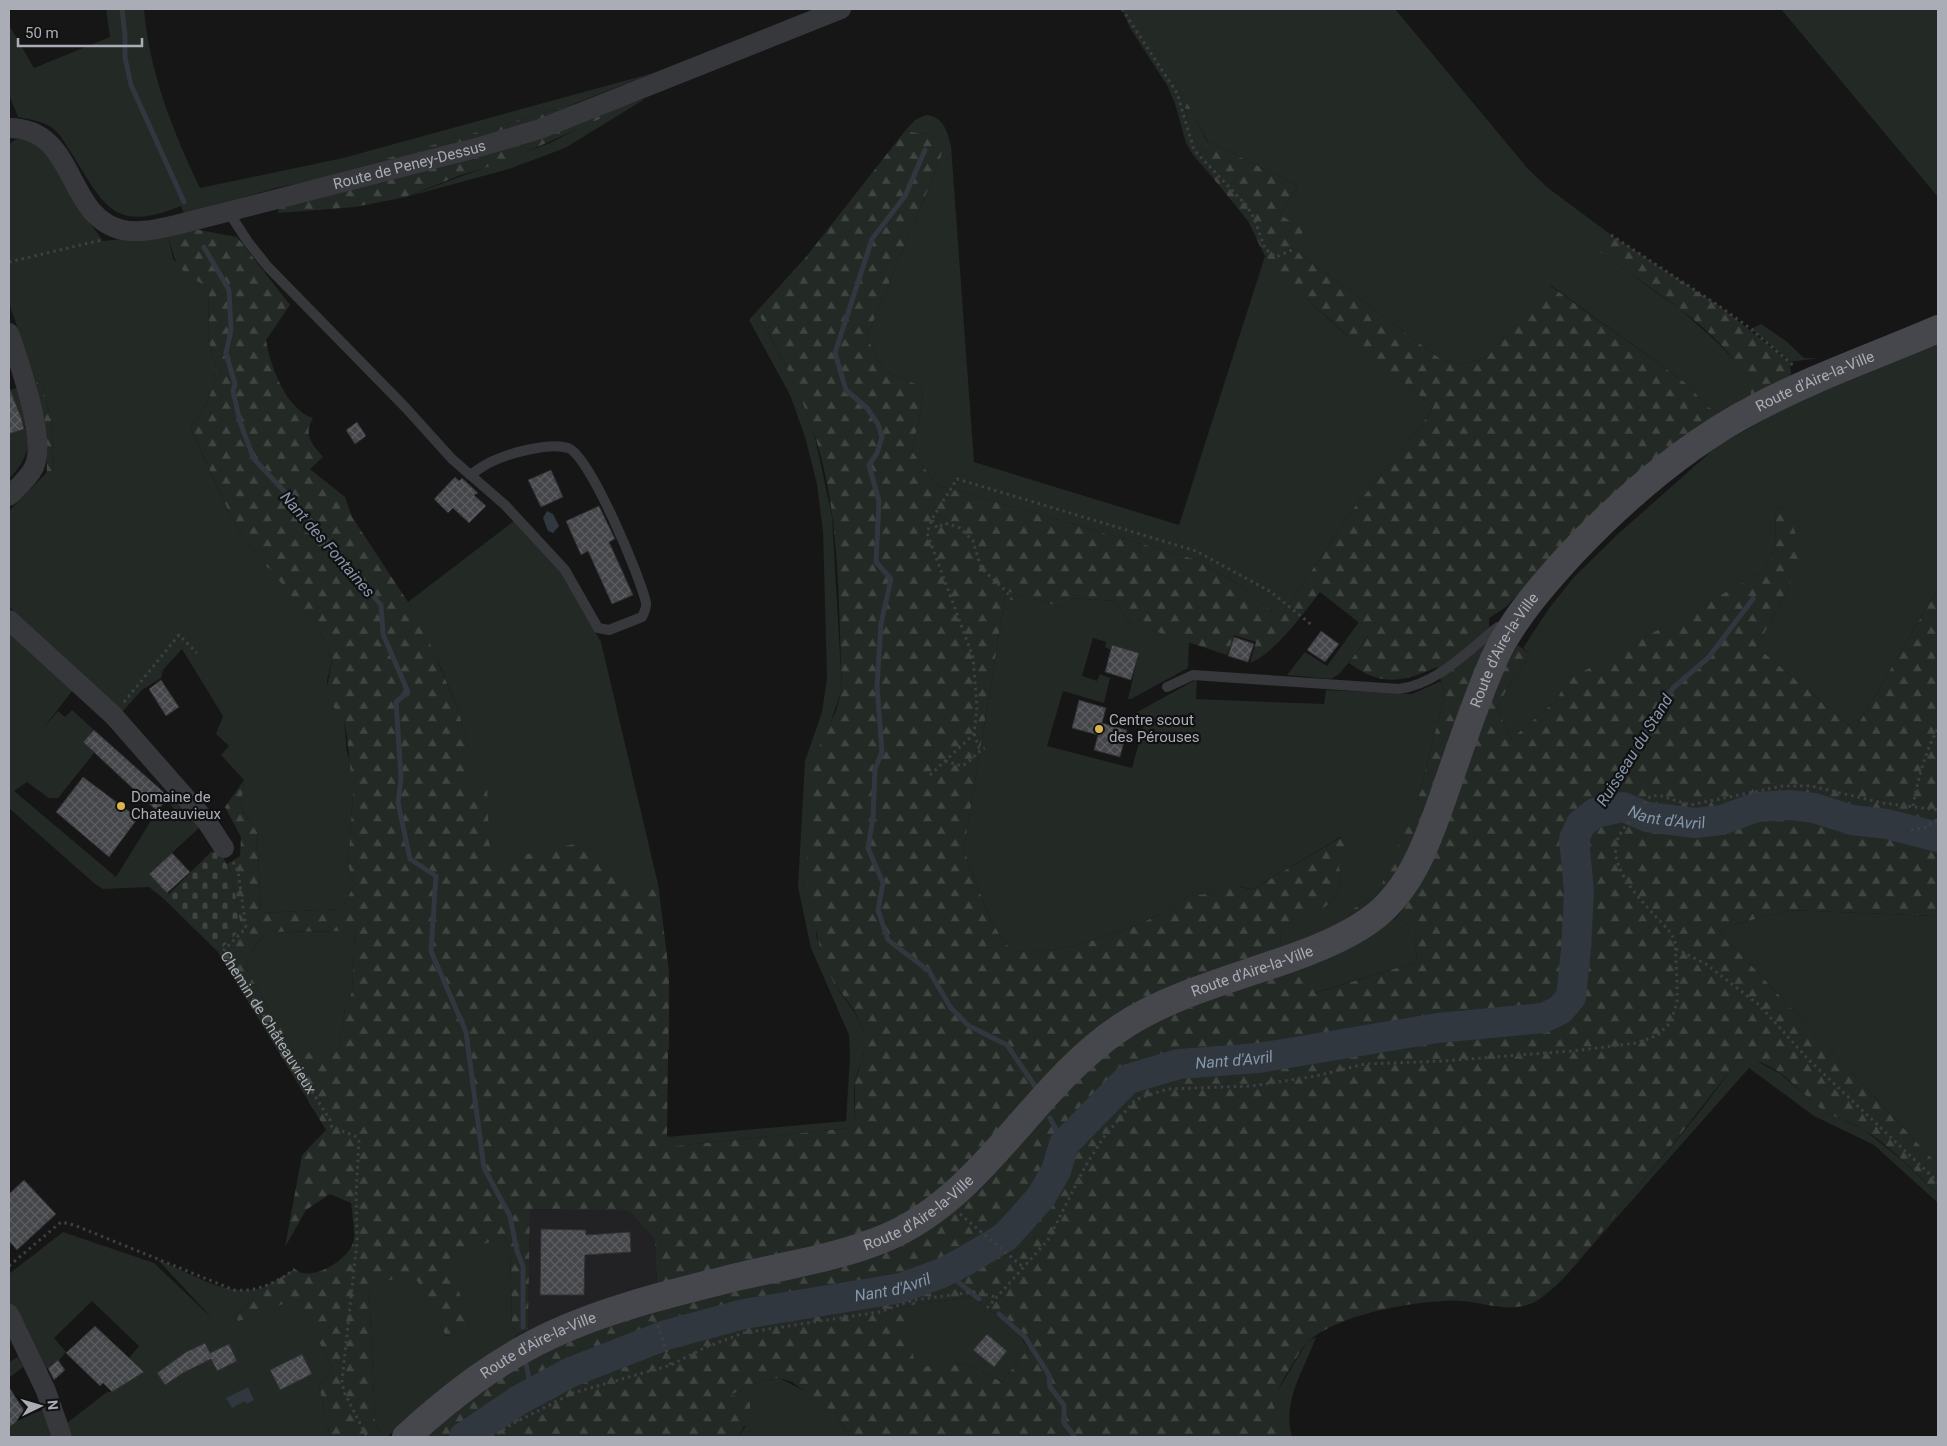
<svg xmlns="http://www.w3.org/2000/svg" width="1947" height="1446" font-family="Roboto,sans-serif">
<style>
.built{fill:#222224}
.green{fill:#232924}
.forest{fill:url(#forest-firs);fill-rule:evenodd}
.cemetery{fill:url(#cemetery-stones)}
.water{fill:#31373f}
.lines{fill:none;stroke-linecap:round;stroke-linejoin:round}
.stream{stroke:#31373f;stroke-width:5}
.river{stroke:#31373f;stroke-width:30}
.building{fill:url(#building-cross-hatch);stroke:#303033}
.path{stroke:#3e3f43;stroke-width:3;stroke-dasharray:2.5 4;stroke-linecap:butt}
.lane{stroke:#37383c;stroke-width:10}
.street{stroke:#37383c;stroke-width:20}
.secondary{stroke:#46474c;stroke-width:28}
.poi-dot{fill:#dbb54b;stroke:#111112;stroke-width:2}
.labels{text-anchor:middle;stroke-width:4.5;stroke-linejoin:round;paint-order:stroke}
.street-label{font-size:15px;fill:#aaacb6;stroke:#111112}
.poi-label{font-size:15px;fill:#aaacb6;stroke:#111112;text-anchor:start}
.water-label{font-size:16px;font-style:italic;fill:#8597ac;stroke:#111112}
</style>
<defs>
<pattern id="forest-firs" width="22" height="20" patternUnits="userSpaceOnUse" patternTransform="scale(1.25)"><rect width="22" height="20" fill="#232924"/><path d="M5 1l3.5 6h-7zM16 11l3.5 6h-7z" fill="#404542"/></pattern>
<pattern id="cemetery-stones" width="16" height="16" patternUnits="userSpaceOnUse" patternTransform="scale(1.25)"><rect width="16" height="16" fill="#232924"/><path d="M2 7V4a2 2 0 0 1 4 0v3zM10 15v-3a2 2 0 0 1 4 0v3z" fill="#404542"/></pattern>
<pattern id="building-cross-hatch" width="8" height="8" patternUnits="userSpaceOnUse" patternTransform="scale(1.25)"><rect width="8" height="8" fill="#45464a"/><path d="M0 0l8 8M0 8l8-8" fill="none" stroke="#5d5e62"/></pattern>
</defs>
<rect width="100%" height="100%" fill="#161617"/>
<path class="built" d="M 530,1209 L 629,1211 L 655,1240 L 657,1286 L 511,1343 L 517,1334 L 528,1329 Z"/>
<g class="green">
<path d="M 106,9 L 144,9 C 149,71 173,132 200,188 L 343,158 L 653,73 L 574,104 L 365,165 L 366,169 L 276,188 L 184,214 L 181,206 C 114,233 105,207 72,154 C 66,145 60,133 51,127 C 42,121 28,119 18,117 L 9,95 L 9,25 L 34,68 L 110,37 Z"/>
<path d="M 1122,9 L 1395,9 L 1528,169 L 1548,188 L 1614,237 L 1601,253 L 1680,309 L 1716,341 L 1743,369 L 1751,388 L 1752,398 L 1722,414 L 1708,407 L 1687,384 L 1550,285 L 1488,356 C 1469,365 1459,366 1439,358 L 1291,247 L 1280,215 L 1298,186 L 1208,141 L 1174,79 L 1185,108 L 1188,123 L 1197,123 L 1208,143 L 1200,154 L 1213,178 L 1193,155 L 1186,143 L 1175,104 L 1168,87 L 1130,28 Z"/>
<path d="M 1781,9 L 1938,9 L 1938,197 Z"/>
<path d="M 645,99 L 565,148 L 509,169 L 406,197 L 550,143 L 575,130 L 602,111 Z"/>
<path d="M 926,115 C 944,117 947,131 951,146 L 974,462 L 1179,525 L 1265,256 C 1315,312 1375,359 1433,406 L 1422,425 L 1353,509 L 1280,618 L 1240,585 L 1194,559 L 937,485 L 912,451 L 923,400 L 921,386 L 883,370 L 867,337 L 940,160 L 932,135 L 905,131 L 915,120 Z"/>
<path d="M 27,138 L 47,150 L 81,211 L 103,241 L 168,234 L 173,259 L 209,287 L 208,338 L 216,366 L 213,388 L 201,415 L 190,427 C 206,461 219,494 237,527 C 243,539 256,549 259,562 L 270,569 L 305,610 L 321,633 L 332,659 L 327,681 L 332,705 L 344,719 L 347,753 L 352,767 L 353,794 L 348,866 L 355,883 L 342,909 L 261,913 L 257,832 L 241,808 L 244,780 L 221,755 L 229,746 L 216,734 L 223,716 L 182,649 L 163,670 L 161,678 L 142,690 L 123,711 L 9,607 L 9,511 L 47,472 L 54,470 L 51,419 L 41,381 L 36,382 L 9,303 L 9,144 L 17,139 Z"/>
<path d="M 757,311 L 799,391 L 813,428 L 832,516 L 842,689 L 829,727 L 816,935 C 821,951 826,967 834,982 C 844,1001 861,1015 865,1038 C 867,1054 858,1067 855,1082 C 853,1096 855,1111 855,1125 L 850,1128 L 676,1146 L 667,1137 L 846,1121 L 850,1056 L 849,1035 L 811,948 L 798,887 L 805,761 L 822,712 L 827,678 L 823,532 L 817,484 L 805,437 L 790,395 L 749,320 Z"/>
<path d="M 1761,324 L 1786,341 L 1804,358 L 1818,358 L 1790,362 L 1751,329 Z"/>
<path d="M 1938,344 L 1938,588 L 1855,730 L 1757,647 L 1790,584 L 1788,509 L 1775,508 L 1776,547 L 1762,572 L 1567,681 L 1557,700 L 1511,739 L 1497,708 L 1512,679 L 1531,656 L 1523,648 L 1550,607 L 1574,577 L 1618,534 L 1715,448 L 1791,404 Z"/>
<path d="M 18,388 C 27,427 40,447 9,479 L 9,434 L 25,428 L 17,405 L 9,408 L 9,390 Z"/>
<path d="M 514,521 L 563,575 L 601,642 L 658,884 L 669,973 L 669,1050 L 454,935 L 468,747 L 458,709 L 440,666 L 408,602 Z"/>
<path d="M 1006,591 L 1068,609 L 1071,598 L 1115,601 L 1130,623 L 1189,642 L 1188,668 L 1131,699 L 1128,699 L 1139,653 L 1113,645 L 1111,650 L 1105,647 L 1106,642 L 1093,638 L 1082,676 L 1097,681 L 1100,674 L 1110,678 L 1104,703 L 1063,691 L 1047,746 L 1132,768 L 1144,724 L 1135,721 L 1136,717 L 1132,715 L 1197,679 L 1196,699 L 1324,704 L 1326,690 L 1412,694 L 1441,681 L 1445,694 L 1418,799 L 1386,877 L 1379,891 L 1350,911 L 1352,918 L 1280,950 C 1281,907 1299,924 1326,906 C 1332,902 1337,890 1342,883 L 1339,866 L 1351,847 L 1341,837 L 1253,889 C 1241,888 1232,883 1220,883 L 1214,893 L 1188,896 C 1167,919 1040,966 1011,948 C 994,937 971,870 964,849 Z"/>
<path d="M 1359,622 L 1371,632 L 1351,660 L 1339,674 L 1331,679 L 1287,675 L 1305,652 L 1327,666 Z"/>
<path d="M 9,633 L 73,690 L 43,728 L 58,711 L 65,717 L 72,710 L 94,730 L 83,742 L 94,753 L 58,798 L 49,798 L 27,782 L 14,791 L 116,877 L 157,811 L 165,818 L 173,808 L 170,804 L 177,799 L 199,828 L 149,874 L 169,894 L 164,899 L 149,887 L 103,889 L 95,884 L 9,808 Z"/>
<path d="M 1789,910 L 1938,916 L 1938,1165 L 1719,931 L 1725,927 Z"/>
<path d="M 1397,917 C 1417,929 1415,941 1417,962 L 1314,993 L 1306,965 L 1364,939 Z"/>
<path d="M 355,931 L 352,992 L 345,1008 L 338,1052 L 295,1053 L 245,967 L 256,944 L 267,932 Z"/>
<path d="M 1751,1058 L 1779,1073 L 1827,1113 L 1862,1128 L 1902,1160 L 1938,1194 L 1938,1203 L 1874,1145 L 1814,1116 L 1749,1068 L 1573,1267 L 1701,1110 L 1738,1060 Z"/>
<path d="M 63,1232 L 154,1263 L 212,1318 L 157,1259 C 189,1272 229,1300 264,1287 L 234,1317 L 298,1297 L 332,1368 L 319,1386 L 330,1437 L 73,1437 L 67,1423 L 107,1392 L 112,1392 L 143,1372 L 129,1358 L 139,1346 L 92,1301 L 54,1338 L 66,1352 L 55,1365 L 53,1363 L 46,1369 L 9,1301 L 9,1274 Z"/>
<path d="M 504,1236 L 510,1248 L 512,1325 L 517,1334 L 511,1343 L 458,1376 L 387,1437 L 384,1437 L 375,1422 L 369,1289 L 412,1270 L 446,1336 L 470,1327 L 448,1259 Z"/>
<path d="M 971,1297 C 991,1311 1017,1326 1028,1349 L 1002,1382 L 966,1364 L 915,1368 L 904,1306 Z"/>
<path d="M 1316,1337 C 1304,1371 1282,1399 1292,1437 L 1283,1437 L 1274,1418 L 1275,1395 L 1307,1342 Z"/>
<path d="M 18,1357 L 23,1367 L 9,1378 L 9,1362 Z"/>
<path d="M 779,1378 L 809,1393 L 836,1414 L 850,1437 L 739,1437 L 745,1427 L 729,1395 L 760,1381 Z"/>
<path d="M 43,1410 L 52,1437 L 9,1437 L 9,1427 L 27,1415 Z"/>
</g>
<g class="forest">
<path d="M 1171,73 L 1208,141 L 1298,186 L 1280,215 L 1305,230 L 1291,247 L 1439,358 C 1459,366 1469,365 1488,356 L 1549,285 L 1687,384 L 1708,407 L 1722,414 L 1537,574 L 1506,607 L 1489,618 L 1489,641 L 1416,834 L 1393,881 L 1352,918 L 1350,911 L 1379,891 L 1418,799 L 1445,694 L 1437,667 C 1403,682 1381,687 1349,663 L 1371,632 L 1320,592 C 1303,614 1275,653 1250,663 L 1256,642 L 1234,635 L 1227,655 L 1130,623 L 1115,601 L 1071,598 L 1068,609 L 1006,591 L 964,849 C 971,870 994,937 1011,948 C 1040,966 1167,919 1188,896 L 1214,893 L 1220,883 L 1226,880 L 1243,888 L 1253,889 L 1342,837 L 1349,839 L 1352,847 L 1339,866 L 1342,883 C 1337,890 1332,902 1326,906 C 1299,925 1281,907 1280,950 L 1171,987 L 957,1175 L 925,1202 L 896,1219 L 843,1240 L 657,1286 L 655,1240 L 629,1211 L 530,1209 L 528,1329 L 517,1334 L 512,1325 L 510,1248 L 504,1236 L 449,1259 L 470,1327 L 446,1336 L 412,1271 L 369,1289 L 375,1422 L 384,1437 L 330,1437 L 319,1386 L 332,1368 L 298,1298 L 239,1321 L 234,1317 L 264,1287 L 295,1269 C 311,1284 352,1258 354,1239 C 355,1227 352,1214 351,1203 L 330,1194 L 306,1210 L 285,1247 L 302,1155 L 326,1130 L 218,952 L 241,929 L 232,875 L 227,864 L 240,856 L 241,837 L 225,807 L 244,780 L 241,808 L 257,832 L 261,913 L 342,909 L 355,883 L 348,866 L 353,794 L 347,737 L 344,720 L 332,705 L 326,693 L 332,659 L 321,633 L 270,569 L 259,562 C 256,549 243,539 237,527 C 219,494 206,460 190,427 L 201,415 L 213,388 L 216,366 L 208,338 L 209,288 C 179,270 176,269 168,234 L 189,228 L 237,237 L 290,305 L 266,340 C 270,365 286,410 313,418 C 303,435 312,444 323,457 L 310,469 L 345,497 L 352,517 L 408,602 L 428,639 L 458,709 L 468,747 L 468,786 L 487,783 L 489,843 L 495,861 L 574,844 L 597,852 L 641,890 L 658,884 L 669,973 L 667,1136 L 676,1146 L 850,1128 L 855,1124 L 855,1082 L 864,1054 L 865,1041 L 863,1029 L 854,1010 L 834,983 L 822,957 L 810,905 L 806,871 L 813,760 L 836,711 L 842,689 C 838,602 841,510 812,427 C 798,386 777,349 757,311 L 806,257 L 905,131 L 932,135 L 942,150 L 940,160 L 867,337 L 883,370 L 921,386 L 923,400 L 912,451 L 937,485 L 1194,559 L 1240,585 L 1280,618 L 1353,509 L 1422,425 L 1433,406 L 1367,353 L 1289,283 L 1265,256 L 1248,221 L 1213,178 L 1200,154 L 1208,142 L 1197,123 L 1188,123 L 1185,108 ZM 355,931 L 352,992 L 345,1008 L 338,1051 L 295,1053 L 245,967 L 256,944 L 267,932 Z"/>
<path d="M 574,104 L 575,109 L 366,169 L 364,165 Z"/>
<path d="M 602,111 L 606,116 L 504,162 L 458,176 L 406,197 L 355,207 L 278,213 L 279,205 Z"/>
<path d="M 1614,237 L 1719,306 L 1790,362 L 1791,374 L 1787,382 L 1752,398 C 1744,341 1644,286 1600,252 Z"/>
<path d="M 41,381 L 51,419 L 54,471 L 47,472 L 45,422 L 36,382 Z"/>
<path d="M 1775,508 L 1788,509 L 1801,552 L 1790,584 L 1757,647 L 1855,730 L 1938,588 L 1938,916 L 1789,910 L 1725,927 L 1719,931 L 1938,1165 L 1938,1194 C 1914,1171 1890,1146 1863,1129 C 1851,1121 1836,1119 1824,1111 C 1799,1093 1773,1055 1738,1060 C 1698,1113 1656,1165 1614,1217 C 1591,1244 1570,1277 1541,1298 C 1516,1316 1489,1303 1461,1301 C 1422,1299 1335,1314 1307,1343 C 1300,1349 1296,1360 1290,1368 C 1273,1396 1269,1407 1283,1437 L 850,1437 L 836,1414 L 792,1382 L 779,1378 L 760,1381 L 730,1395 L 746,1398 L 750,1402 L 750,1413 L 739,1437 L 422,1437 L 494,1380 L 558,1345 L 625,1319 L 857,1260 L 1075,1083 L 1107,1053 L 1152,1022 L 1306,965 L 1315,993 L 1417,962 C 1415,941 1417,929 1397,917 L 1419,887 L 1502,671 L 1518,645 L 1531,656 L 1512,679 L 1497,708 L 1511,739 L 1557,700 L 1566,681 L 1762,572 L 1776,547 ZM 971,1297 C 990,1311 1018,1326 1028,1349 L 1002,1382 L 966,1364 L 915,1367 L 905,1306 Z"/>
</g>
<path class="cemetery" d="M 220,851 L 232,875 L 241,929 L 218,952 L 164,899 L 211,852 Z"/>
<g class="water">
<path d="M 547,511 L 553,514 L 559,526 L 553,533 L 548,531 L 543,518 Z"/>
<path d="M 248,1387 L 254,1400 L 247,1404 L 245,1401 L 232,1408 L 226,1398 Z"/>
</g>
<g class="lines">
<g class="stream">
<path d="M 122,9 L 125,35 L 125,58 L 131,85 L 184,202"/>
<path d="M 925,150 L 905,196 L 872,239 L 835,353 L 846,390 L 867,408 L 878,424 L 882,437 L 877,453 L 869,465 L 879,501 L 876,562 L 891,579 L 881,624 L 877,686 L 882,752 L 875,769 L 873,817 L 868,848 L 883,883 L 878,910 L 888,940 L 929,971 L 951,1008 L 969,1026 L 1007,1045 L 1035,1086"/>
<path d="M 204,247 L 229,290 L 231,330 L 226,353 L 235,384 L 233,391 L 240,422 L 254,459 L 299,507 L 381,605 L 383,634 L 408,692 L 396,702 L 401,778 L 398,803 L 410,859 L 436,876 L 431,951 L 466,1032 L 484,1168 L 510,1216 L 517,1251 L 523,1266 L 523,1327"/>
<path d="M 1595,813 L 1673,688 L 1708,658 L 1753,599"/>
<path d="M 1050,1118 L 1064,1144"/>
<path d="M 945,1271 L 979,1299"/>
<path d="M 999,1314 L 1025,1337 L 1049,1375 L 1050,1387 L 1064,1405 L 1064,1423 L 1075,1437"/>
<path d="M 526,1364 L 532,1392"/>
</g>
<path class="river" id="s1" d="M 464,1437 L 519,1400 L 571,1372 L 666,1335 L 744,1314 L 901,1288 L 942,1273 L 965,1261 L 1005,1237 L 1019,1222 L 1041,1197 L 1056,1171 L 1064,1144 L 1128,1079 L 1179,1064 L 1259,1058 L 1438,1028 L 1543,1018 L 1560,1010 L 1571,997 L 1576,949 L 1579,891 L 1574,839 L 1581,824 L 1595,813 L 1623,807 L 1647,817 L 1695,823 L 1722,820 L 1757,807 L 1790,805 L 1814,808 L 1852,820 L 1887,824 L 1938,837"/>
</g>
<g class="building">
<path d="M 9,387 L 21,417 L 24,429 L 9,434 Z"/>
<path d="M 357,422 L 366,436 L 355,444 L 346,430 Z"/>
<path d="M 551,470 L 563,497 L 541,507 L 528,480 Z"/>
<path d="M 455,477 L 459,481 L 462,478 L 478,493 L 474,495 L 486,506 L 469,523 L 453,508 L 448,513 L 434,499 Z"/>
<path d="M 599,506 L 615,539 L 609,542 L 633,595 L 612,604 L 588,551 L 581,555 L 566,521 Z"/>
<path d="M 1321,631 L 1339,644 L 1325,662 L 1307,650 Z"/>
<path d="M 1234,637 L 1254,644 L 1248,662 L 1228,656 Z"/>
<path d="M 1112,645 L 1139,653 L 1131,680 L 1105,672 Z"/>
<path d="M 161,680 L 179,707 L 166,716 L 149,689 Z"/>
<path d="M 1079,700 L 1106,708 L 1102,723 L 1127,730 L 1120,757 L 1094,750 L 1098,735 L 1072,728 Z"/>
<path d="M 94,730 L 169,797 L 157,811 L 83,742 Z"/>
<path d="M 83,777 L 138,818 L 109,857 L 56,812 Z"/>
<path d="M 172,853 L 190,872 L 167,893 L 149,874 Z"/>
<path d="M 24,1180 L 56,1214 L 17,1250 L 9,1241 L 9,1194 Z"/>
<path d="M 541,1229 L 586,1230 L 586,1235 L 630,1232 L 631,1252 L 585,1255 L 584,1295 L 540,1295 Z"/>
<path d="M 95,1326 L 144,1372 L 112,1392 L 103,1383 L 100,1386 L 66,1353 Z"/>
<path d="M 987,1334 L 1007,1351 L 994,1367 L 973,1350 Z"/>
<path d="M 205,1343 L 210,1353 L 229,1344 L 237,1361 L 217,1371 L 211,1359 L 183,1373 L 165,1385 L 157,1373 L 186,1352 Z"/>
<path d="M 302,1354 L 312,1374 L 280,1390 L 270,1370 Z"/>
<path d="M 58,1360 L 65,1370 L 54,1380 L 48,1368 Z"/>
<path d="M 9,1387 L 27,1415 L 9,1427 Z"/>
</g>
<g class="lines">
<g class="path">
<path d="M 1122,9 L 1177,93 L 1194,150 L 1247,206 L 1254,218 L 1265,249 L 1276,257 L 1292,250"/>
<path d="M 1611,235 L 1719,306 L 1751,329 L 1794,366"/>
<path d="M 9,262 L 102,240"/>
<path d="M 932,520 L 937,528 L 945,523 L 960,528 L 973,541 L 981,568 L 1006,591 L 1014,603"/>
<path d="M 124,702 L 179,635 L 197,653"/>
<path d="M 974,734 L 979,748 L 982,748"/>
<path d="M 945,761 L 962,766 C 971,761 977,752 985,748"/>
<path d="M 930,775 L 974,734 L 977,707 L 973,657 L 927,533 L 932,519 L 957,479 L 1196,551 L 1271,592 L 1313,626"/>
<path d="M 1913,806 C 1918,778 1925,753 1938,728"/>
<path d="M 1911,830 L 1926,827 L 1938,819"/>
<path id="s2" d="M 233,862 L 238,871 L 246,928 L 223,951 L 330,1120 L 332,1127 L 355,1136 L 359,1141 L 356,1196 L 357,1241 L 342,1381 L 344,1392 L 367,1437"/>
<path d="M 1676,949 L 1706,964 L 1759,1005 L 1809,1060 L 1938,1182"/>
<path d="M 960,1214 L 1023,1267"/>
<path d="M 9,1266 L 61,1222 L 74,1225 L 234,1290 C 257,1292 276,1283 295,1269"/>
<path d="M 987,1308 L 1048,1240 L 1086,1165 L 1104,1137 L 1135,1100 L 1167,1089 L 1252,1086 L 1316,1076 L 1365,1064 L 1443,1061 L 1573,1051 L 1637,1043 L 1658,1035 L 1669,1024 L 1674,1012 L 1677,1002 L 1677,981 L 1675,941 L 1670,932 C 1652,911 1607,872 1617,841 C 1621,828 1641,808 1650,797 L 1658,795 L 1690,805 L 1783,786 L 1811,786 L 1883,803 L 1938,810"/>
<path d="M 654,1320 L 659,1328 L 671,1365"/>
<path d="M 492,1437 L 514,1423 L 573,1393 L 671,1365 L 704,1348 L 743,1333 L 879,1312 L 914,1300 L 974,1292 L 996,1297"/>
</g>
<g class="lane">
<path d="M 228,211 L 248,242 L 268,267 L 405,407 L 452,459 L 505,505 L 565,570 L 598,628 L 609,630 L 642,617 C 644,613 647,607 646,603 C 641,578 589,454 568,448 C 550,442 510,453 493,461 C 485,464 478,470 470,475"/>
<path d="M 1167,687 L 1193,675 L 1399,689 C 1438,684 1468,650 1498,627 L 1507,626"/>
</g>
<g class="street">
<path id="s3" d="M 9,128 C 78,128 64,217 123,230 C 140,234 160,228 176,225 L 472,149 L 540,129 L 841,9"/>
<path d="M 9,333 C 19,361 47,440 34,467 C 29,478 17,488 9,496"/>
<path d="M 9,620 L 113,715 L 207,822 L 224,848"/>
<path d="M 9,1314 L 46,1391 L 62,1437"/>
</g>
<path class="secondary" id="s4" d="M 406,1437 C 450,1397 497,1360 551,1335 C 611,1307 677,1292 741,1276 C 788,1265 840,1257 885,1238 C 984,1197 1033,1086 1120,1028 C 1168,995 1239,977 1294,957 C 1322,947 1351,935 1374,917 C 1416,885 1432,827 1449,780 C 1463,739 1477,698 1494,659 C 1512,620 1541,587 1570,555 C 1624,498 1686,444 1756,408 C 1814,377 1878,355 1938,329"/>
</g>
<g class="poi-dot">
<circle cx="1099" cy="729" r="5"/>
<circle cx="121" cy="806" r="5"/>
</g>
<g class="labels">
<g class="street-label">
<text dy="5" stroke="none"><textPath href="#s3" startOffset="456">Route de Peney-Dessus</textPath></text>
<text dy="5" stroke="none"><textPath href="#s4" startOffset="1842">Route d'Aire-la-Ville</textPath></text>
<text dy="5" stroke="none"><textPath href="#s4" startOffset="1422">Route d'Aire-la-Ville</textPath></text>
<text dy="5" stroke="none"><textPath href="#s4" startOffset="988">Route d'Aire-la-Ville</textPath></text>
<text dy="5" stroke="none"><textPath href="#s2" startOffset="185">Chemin de Châteauvieux</textPath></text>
<text dy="5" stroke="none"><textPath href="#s4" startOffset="568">Route d'Aire-la-Ville</textPath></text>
<text dy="5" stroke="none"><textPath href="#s4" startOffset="162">Route d'Aire-la-Ville</textPath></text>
</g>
<g class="poi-label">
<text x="1109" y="725">Centre scout<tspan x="1109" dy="17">des Pérouses</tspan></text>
<text x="131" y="802">Domaine de<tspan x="131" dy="17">Chateauvieux</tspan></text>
</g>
<g class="water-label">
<text transform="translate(328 544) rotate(49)" y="6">Nant des Fontaines</text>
<text transform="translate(1634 750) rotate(-58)" y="6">Ruisseau du Stand</text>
<text dy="6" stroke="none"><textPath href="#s1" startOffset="1510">Nant d'Avril</textPath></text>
<text dy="6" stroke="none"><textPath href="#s1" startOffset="895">Nant d'Avril</textPath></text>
<text dy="6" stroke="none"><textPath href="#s1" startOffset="459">Nant d'Avril</textPath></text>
</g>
</g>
<rect width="1947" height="1446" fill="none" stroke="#aaacb6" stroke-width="20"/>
<g transform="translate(40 1406) rotate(85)" stroke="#111112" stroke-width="4" paint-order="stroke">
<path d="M0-4L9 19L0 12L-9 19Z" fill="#aaacb6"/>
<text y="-8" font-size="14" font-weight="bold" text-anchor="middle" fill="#aaacb6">N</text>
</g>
<path d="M18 38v8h124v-8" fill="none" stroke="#aaacb6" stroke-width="2.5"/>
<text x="25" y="38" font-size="15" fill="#aaacb6" stroke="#111112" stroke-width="4" paint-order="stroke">50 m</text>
</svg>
